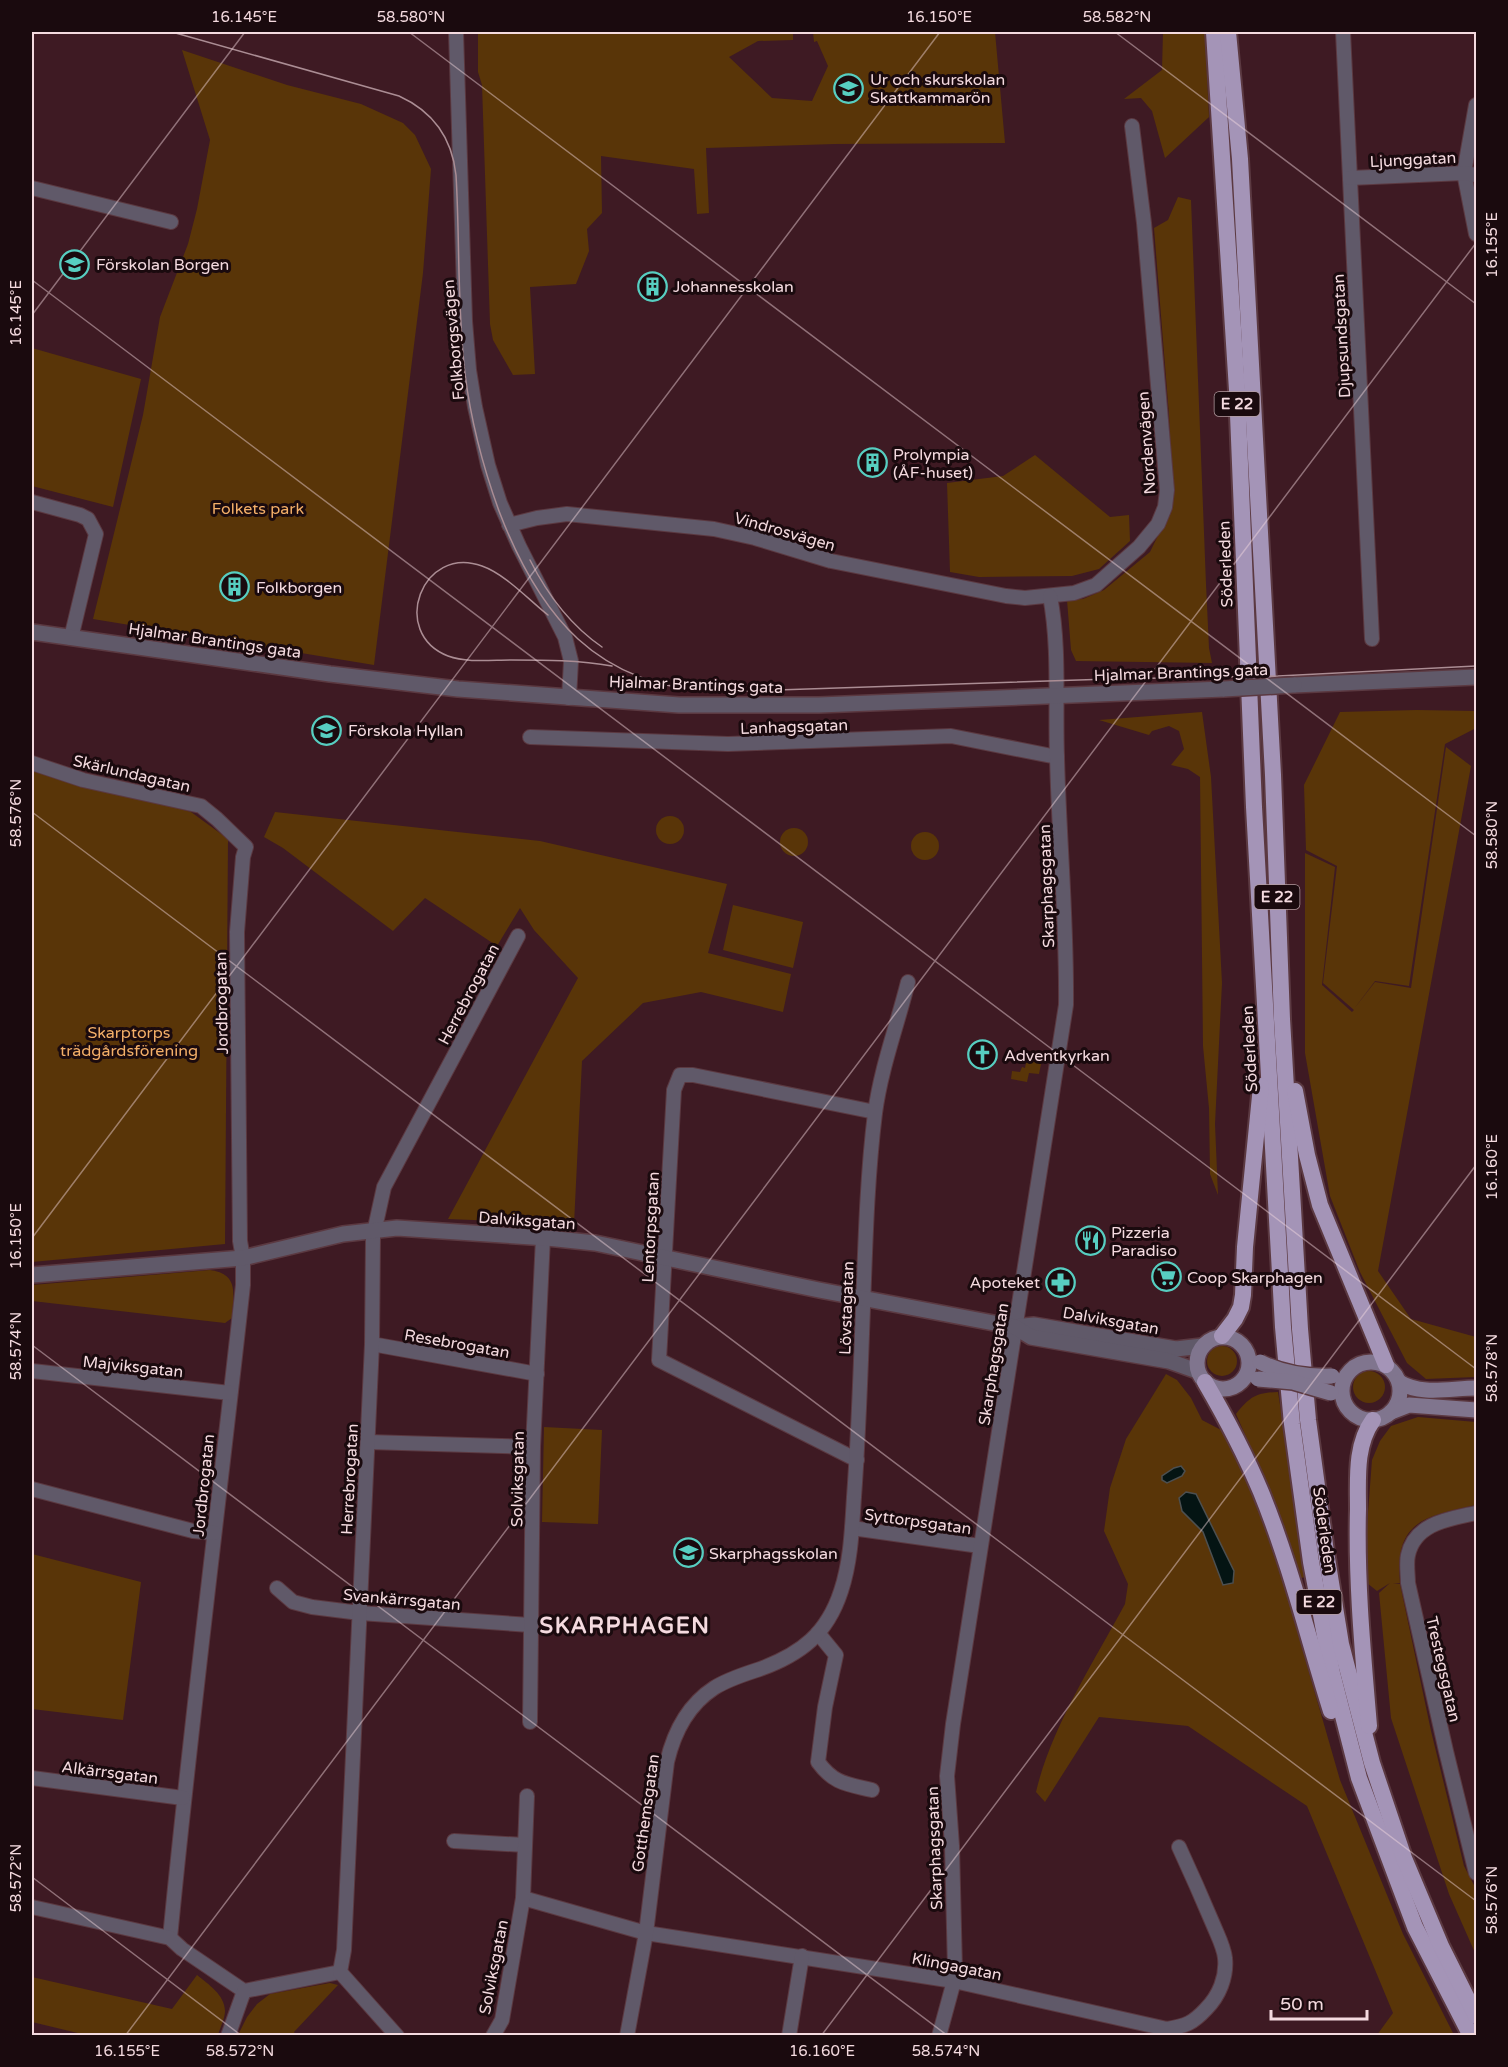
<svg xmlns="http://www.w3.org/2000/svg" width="1508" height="2067" font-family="'Varela Round',sans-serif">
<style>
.green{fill:#593508;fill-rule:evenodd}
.water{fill:#041413;stroke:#4c4f50;stroke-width:1.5}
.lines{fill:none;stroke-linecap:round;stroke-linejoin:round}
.minor-casing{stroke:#5b3941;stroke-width:16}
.tertiary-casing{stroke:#5b3941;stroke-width:18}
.secondary-casing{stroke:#5b3941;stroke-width:18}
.trunk-casing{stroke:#5b3941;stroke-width:20}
.minor{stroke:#605969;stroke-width:14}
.tertiary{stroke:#605969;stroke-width:15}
.secondary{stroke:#80758e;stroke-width:15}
.trunk{stroke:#a494b7;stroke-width:16}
.tram{stroke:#ab8d94;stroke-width:1.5}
.tertiary-bridge-casing{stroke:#5b3941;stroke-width:18;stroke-linecap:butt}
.secondary-bridge-casing{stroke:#5b3941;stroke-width:18;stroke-linecap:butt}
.tertiary-bridge{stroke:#605969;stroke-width:15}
.secondary-bridge{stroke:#80758e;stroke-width:15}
.ticks{fill:none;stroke:#f4dadf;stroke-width:1.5;stroke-opacity:0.45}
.labels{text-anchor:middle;stroke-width:6;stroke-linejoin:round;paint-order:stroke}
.shield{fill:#1a0a0e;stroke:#b39ca0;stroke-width:1.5}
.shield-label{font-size:15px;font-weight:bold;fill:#f4dadf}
.poi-label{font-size:16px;fill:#f4dadf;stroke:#1a0a0e;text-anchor:start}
.street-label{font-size:16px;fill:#f4dadf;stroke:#1a0a0e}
.park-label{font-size:16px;fill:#f4af68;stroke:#1a0a0e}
.district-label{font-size:22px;font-weight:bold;letter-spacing:1.5px;fill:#f4dadf;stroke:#1a0a0e}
.neatline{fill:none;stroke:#f4dadf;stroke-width:2}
.ticks-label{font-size:15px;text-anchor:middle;fill:#f4dadf}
</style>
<rect width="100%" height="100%" fill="#3e1a23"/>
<g class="green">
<path d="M 478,32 L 793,32 L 793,40 L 758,41 L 729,57 L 772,98 L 812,101 L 828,66 L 817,41 L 814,42 L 813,32 L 995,32 L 1005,143 L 835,144 L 706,148 L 709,213 L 697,214 L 694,169 L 601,156 L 602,213 L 587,229 L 589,251 L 576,284 L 530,287 L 535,374 L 513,375 L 493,340 L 490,324 L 482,85 L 478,72 Z"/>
<path d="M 1163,32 L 1205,32 L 1209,117 L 1165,158 L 1152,111 L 1141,98 L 1124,99 L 1162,70 Z"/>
<path d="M 182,50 L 287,85 L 361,104 L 403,123 L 415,135 L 431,169 L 423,273 L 374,665 L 93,619 L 143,415 L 160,317 L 188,244 L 197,209 L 210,140 Z"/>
<path d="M 1178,197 L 1191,200 L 1206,584 L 1209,648 L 1212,663 L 1076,661 L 1071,650 L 1067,600 L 1083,599 L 1104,590 L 1150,552 L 1173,505 L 1169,415 L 1154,228 L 1168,220 Z"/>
<path d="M 32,348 L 141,379 L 113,507 L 32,486 Z"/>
<path d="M 1035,455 L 1110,517 L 1129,515 L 1130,541 L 1099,569 L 1072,576 L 979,577 L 950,572 L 947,483 L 1003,476 Z"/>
<path d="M 1417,710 L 1476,711 L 1476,728 L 1445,744 L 1409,986 L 1375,981 L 1354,1009 L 1375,982 L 1411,988 L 1446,747 L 1471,766 L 1378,1271 L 1411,1319 L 1476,1337 L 1476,1377 L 1426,1379 L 1407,1363 L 1360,1272 L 1330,1196 L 1305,1053 L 1305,853 L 1335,867 L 1322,985 L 1352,1012 L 1354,1010 L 1323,983 L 1337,866 L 1306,850 L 1304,785 L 1340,712 Z"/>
<path d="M 1202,712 L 1211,777 L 1222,983 L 1215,1124 L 1218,1195 L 1210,1174 L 1209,1108 L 1203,1046 L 1200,777 L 1188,769 L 1171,765 L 1184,749 L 1179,731 L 1169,726 L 1152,731 L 1149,735 L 1099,720 Z"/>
<path d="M 32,769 L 191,812 L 228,839 L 225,1244 L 32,1262 Z"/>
<path d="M 275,812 L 540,841 L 727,884 L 708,953 L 791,974 L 783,1012 L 701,992 L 643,1003 L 582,1061 L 574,1224 L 448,1219 L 578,978 L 534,930 L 520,908 L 497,946 L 425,898 L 393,931 L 283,848 L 264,837 Z"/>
<circle cx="670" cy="830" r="14"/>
<circle cx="794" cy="842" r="14"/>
<circle cx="925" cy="846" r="14"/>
<path d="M 733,905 L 803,922 L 793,968 L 723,950 Z"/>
<path d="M 1028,1052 L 1043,1054 L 1039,1074 L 1029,1073 L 1027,1082 L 1011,1079 L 1012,1071 L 1020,1072 L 1022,1067 L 1025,1068 Z"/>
<path d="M 210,1270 C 240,1274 233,1295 232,1318 L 225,1323 L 32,1301 L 32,1285 Z"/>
<circle cx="1222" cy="1361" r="15"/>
<circle cx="1369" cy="1387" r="16"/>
<path d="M 1166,1374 L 1177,1380 L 1191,1398 L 1202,1420 L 1223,1431 L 1248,1483 L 1277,1561 L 1340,1780 L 1403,1934 L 1454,2035 L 1377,2035 L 1393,2013 L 1307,1806 L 1188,1726 L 1099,1717 L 1045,1802 L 1036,1792 C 1051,1728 1093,1663 1125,1604 L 1128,1584 L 1104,1531 L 1110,1488 L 1126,1439 ZM 1203,1532 L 1233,1583 L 1223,1585 Z"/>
<path d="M 1278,1392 L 1307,1577 L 1300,1578 L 1275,1503 L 1236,1414 C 1250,1397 1255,1393 1278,1392 Z"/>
<path d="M 1418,1417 L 1476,1422 L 1476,1505 C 1425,1516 1394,1521 1400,1583 L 1393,1583 L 1400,1584 L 1431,1731 L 1464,1866 L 1476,1889 L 1476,1955 L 1449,1894 L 1391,1718 L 1379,1593 L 1390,1583 L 1377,1591 L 1367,1583 L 1365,1552 L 1372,1460 L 1380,1441 L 1391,1426 Z"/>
<path d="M 544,1427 L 602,1430 L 598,1524 L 542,1522 Z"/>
<path d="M 32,1554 L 141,1582 L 123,1720 L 32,1709 Z"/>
<path d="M 197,1975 C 208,1984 225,1995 225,2011 C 225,2018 220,2028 218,2035 L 86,2035 L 32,2022 L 32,1977 L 172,2009 Z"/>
<path d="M 330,1983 L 338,1985 L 294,2032 L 296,2035 L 238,2035 L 247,2017 L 257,2004 L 270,1994 Z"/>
</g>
<g class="water">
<path d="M 1181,1466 L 1185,1471 L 1182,1476 L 1167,1483 L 1162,1480 L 1162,1476 L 1174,1468 Z"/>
<path d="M 1186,1492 L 1196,1494 L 1234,1571 L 1233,1583 L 1223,1585 L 1203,1532 L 1182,1511 L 1179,1498 Z"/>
</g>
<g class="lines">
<defs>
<g id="minor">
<path d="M 456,32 L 465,321 L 469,370 L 475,407 L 488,465 L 500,503 L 519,546 L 565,637 L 571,661 L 569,698"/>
<path d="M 1343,32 L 1372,639"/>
<path d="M 1476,105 L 1464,173 L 1476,234"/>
<path d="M 1350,178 L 1464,173 L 1476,175"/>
<path d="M 32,188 L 171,222"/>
<path d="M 32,502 L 80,515 L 88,519 L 96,534 L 71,638"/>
<path d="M 509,525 L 537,518 L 567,514 L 714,529 L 755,538 L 831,561 L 1006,596 L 1025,598 L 1074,593 L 1096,585 L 1139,547 L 1158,524 L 1165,507 L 1167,490 L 1144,223 L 1132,126"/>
<path d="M 530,737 L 728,744 L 951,736 L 1057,757"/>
<path d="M 32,763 L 83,780 L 201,806 L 217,819 L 246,847 L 243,857 L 237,932 L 240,1241 L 243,1258 L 243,1285 C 219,1503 191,1720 170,1938"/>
<path d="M 372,1344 L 537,1374"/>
<path d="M 32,1371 L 230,1393"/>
<path d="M 368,1442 L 533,1447"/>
<path d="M 857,1460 L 659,1360 L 674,1090 L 680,1075 L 693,1075 L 875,1112"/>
<path d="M 32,1489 L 193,1531 L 214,1533"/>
<path d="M 1476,1513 C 1449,1519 1415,1523 1408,1555 C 1406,1563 1408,1575 1408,1583 L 1446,1751 L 1476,1873"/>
<path d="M 852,1528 L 980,1546"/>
<path d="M 277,1588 L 293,1602 L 312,1607 L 360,1613 L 530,1625"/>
<path d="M 818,1633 L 836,1655 L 825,1707 L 818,1762 C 834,1784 847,1784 872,1790"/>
<path d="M 530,1722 L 533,1447 L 543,1238"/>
<path d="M 32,1778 L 183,1798"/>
<path d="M 454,1841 L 525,1845"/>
<path d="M 523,1898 L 646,1933 L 954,1981 L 1167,2029 C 1186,2026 1193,2023 1206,2009 C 1219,1996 1227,1977 1225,1958 C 1224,1947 1217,1934 1213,1924 C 1202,1898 1191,1873 1179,1847"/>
<path d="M 32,1907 L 170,1938 L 182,1949 L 244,1991 L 340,1972"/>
<path d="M 228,2036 L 244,1991"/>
<path d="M 397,2036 L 340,1972 L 344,1950 L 372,1344 L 373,1237 L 384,1187 L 518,936"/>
<path d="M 493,2036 L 502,2020 L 523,1898 L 527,1796"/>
<path d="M 627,2036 L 646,1933 L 667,1762 C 674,1732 688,1705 714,1688 C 728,1679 745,1674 760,1669 C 801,1654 827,1634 841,1591 C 851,1561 852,1528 854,1497 C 858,1443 860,1388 862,1334 C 865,1261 866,1186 875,1113 C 881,1068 897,1026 908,982"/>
<path d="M 789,2036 L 802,1956"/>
<path d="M 939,2036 L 954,1981 L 955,1970 L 952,1846 L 947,1776 L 953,1724 L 1066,1005 C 1067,922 1059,840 1057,757 C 1055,705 1060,648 1050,596"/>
</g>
<g id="tertiary">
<path d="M 32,632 L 330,674 L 458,689 L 679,705 L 819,705 L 1224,689"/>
<path d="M 1294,685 L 1476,677"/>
<path d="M 32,1275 L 243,1258 L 343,1234 L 397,1228 L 547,1238 L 595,1243 L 819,1290 L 1015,1327 L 1034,1325 L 1176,1349 L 1202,1346"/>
<path d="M 1015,1327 L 1031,1337 L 1169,1361 L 1197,1371"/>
</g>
<g id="secondary">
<circle cx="1223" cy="1363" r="26"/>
<circle cx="1371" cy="1391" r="29"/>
<path d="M 1399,1382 C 1422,1396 1451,1388 1476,1388"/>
<path d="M 1391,1412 L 1409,1405 L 1476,1410"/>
</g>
<g id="trunk">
<path d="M 1214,32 L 1237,390 L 1254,807 L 1283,1327 L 1292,1424 L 1311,1562 L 1332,1673 L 1359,1778 L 1415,1927 L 1471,2036"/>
<path d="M 1228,32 L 1240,159 L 1273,775 L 1282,1019 L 1300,1329 L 1308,1420 L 1326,1552 L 1341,1644 L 1372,1763 L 1404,1858 L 1441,1946 L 1476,2016"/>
<path d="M 1295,1091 L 1307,1155 L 1320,1205 L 1386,1365"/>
<path d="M 1222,1336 L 1235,1319 L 1241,1307 L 1243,1295 L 1245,1247 L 1261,1086"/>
<path d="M 1205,1382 C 1226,1418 1245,1454 1261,1492 C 1290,1563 1308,1638 1331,1711"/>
<path d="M 1369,1726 C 1363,1654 1356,1582 1358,1509 C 1358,1479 1355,1445 1373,1420"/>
</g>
</defs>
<use href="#minor" class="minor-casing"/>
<use href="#tertiary" class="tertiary-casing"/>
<use href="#secondary" class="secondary-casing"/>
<use href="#trunk" class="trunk-casing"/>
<use href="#minor" class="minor"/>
<use href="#tertiary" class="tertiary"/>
<use href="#secondary" class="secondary"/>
<use href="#trunk" class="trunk"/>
<g class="tram">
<path d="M 172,32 L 399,96 C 432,111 452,138 456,175 C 460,241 457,308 465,374 C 471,421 483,467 499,511 C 539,616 597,687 717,692 L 1110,679 L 1278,676 L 1476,666"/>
<path d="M 530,560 C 547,594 570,625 602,647"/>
<path d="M 548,615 C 529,600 505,574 482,566 C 422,544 389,633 448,656 C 467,663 491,660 511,660 C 545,660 579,660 612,666"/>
</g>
<defs>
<path id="tertiary-bridge" d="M 1224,689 L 1294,685"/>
<g id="secondary-bridge">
<path d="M 1260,1362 C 1282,1373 1308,1377 1332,1376"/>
<path d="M 1258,1379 L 1293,1382 L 1331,1393"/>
</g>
</defs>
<use href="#tertiary-bridge" class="tertiary-bridge-casing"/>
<use href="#secondary-bridge" class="secondary-bridge-casing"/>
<use href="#tertiary-bridge" class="tertiary-bridge"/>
<use href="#secondary-bridge" class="secondary-bridge"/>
</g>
<path class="ticks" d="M 409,32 L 1476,836M 1115,32 L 1476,304M 32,280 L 1476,1369M 32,315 L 245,32M 32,812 L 1476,1901M 32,1238 L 940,32M 32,1345 L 948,2036M 32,1877 L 242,2036M 125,2036 L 1476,243M 821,2036 L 1476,1165"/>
<defs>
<symbol id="school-ring" viewBox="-11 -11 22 22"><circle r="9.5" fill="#1a0a0e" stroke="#57cec1" stroke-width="1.5"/><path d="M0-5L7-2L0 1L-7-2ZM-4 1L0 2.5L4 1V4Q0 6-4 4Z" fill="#57cec1"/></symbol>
<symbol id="building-ring" viewBox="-11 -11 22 22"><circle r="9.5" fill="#1a0a0e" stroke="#57cec1" stroke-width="1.5"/><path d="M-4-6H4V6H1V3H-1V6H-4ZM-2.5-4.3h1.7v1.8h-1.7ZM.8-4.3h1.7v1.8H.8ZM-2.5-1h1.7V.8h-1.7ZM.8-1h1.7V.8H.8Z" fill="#57cec1"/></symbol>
<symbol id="church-ring" viewBox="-11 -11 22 22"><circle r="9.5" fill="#1a0a0e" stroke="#57cec1" stroke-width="1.5"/><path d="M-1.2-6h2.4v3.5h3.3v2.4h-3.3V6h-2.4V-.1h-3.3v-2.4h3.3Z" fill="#57cec1"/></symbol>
<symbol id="restaurant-ring" viewBox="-11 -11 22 22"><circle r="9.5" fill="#1a0a0e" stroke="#57cec1" stroke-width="1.5"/><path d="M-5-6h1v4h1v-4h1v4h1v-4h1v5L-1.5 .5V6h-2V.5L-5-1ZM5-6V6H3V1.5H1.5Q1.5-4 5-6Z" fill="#57cec1"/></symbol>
<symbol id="supermarket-ring" viewBox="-11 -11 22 22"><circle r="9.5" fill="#1a0a0e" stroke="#57cec1" stroke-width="1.5"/><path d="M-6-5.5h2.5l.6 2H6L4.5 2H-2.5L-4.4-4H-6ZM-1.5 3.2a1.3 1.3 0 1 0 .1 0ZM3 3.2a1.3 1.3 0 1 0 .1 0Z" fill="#57cec1"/></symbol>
<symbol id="pharmacy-ring" viewBox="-11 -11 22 22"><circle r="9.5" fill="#1a0a0e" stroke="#57cec1" stroke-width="1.5"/><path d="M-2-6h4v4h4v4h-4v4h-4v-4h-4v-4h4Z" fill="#57cec1"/></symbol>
</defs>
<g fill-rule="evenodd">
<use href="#school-ring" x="832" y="72" width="33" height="33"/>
<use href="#school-ring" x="58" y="248" width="33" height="33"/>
<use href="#building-ring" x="636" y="270" width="33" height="33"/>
<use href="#building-ring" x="856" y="446" width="33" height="33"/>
<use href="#building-ring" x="218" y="570" width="33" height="33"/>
<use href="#school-ring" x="310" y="714" width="33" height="33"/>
<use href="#church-ring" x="966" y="1038" width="33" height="33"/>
<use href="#restaurant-ring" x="1074" y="1224" width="33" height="33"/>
<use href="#supermarket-ring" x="1150" y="1260" width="33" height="33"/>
<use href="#pharmacy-ring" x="1044" y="1266" width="33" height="33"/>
<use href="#school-ring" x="672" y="1536" width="33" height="33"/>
</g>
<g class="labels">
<g class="shield">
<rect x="1214.5" y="392" width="45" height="24" rx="4.5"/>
<rect x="1254.5" y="885" width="45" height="24" rx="4.5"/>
<rect x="1296.5" y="1590" width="45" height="24" rx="4.5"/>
</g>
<g class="shield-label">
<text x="1237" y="409">E 22</text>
<text x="1277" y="902">E 22</text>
<text x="1319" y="1607">E 22</text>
</g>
<g class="poi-label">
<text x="870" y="85">Ur och skurskolan<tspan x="870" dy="18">Skattkammarön</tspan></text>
<text x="96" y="270">Förskolan Borgen</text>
<text x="673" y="292">Johannesskolan</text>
<text x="893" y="460">Prolympia<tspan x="893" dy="18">(ÅF-huset)</tspan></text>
<text x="256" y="593">Folkborgen</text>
<text x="348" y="736">Förskola Hyllan</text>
<text x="1004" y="1061">Adventkyrkan</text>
<text x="1111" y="1238">Pizzeria<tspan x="1111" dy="18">Paradiso</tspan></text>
<text x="1187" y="1283">Coop Skarphagen</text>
<text x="1040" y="1288" text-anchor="end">Apoteket</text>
<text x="709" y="1559">Skarphagsskolan</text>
</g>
<g class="street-label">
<text transform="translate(1413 159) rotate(-3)" y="6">Ljunggatan</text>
<text transform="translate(1341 336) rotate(-93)" y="6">Djupsundsgatan</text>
<text transform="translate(453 340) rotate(-95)" y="6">Folkborgsvägen</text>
<text transform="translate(1146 443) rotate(-94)" y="6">Nordenvägen</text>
<text transform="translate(785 531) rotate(16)" y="6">Vindrosvägen</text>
<text transform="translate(1225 564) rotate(-92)" y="6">Söderleden</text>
<text transform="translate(215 640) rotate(8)" y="6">Hjalmar Brantings gata</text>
<text transform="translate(1181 672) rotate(-2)" y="6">Hjalmar Brantings gata</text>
<text transform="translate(696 684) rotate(2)" y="6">Hjalmar Brantings gata</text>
<text transform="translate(794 726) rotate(-2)" y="6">Lanhagsgatan</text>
<text transform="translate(132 773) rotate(13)" y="6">Skärlundagatan</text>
<text transform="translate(1046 886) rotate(-92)" y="6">Skarphagsgatan</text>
<text transform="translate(468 994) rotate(-62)" y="6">Herrebrogatan</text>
<text transform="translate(221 1003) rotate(-91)" y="6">Jordbrogatan</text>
<text transform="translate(1249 1049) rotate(-93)" y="6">Söderleden</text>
<text transform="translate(527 1220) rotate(4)" y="6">Dalviksgatan</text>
<text transform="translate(650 1227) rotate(-87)" y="6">Lentorpsgatan</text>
<text transform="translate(846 1308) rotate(-88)" y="6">Lövstagatan</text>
<text transform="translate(1111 1320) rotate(10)" y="6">Dalviksgatan</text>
<text transform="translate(457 1343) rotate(10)" y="6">Resebrogatan</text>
<text transform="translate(993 1364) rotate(-81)" y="6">Skarphagsgatan</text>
<text transform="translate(133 1366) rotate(6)" y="6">Majviksgatan</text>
<text transform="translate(349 1479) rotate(-87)" y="6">Herrebrogatan</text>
<text transform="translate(517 1479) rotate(-89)" y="6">Solviksgatan</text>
<text transform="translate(203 1485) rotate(-84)" y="6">Jordbrogatan</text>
<text transform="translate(918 1521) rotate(8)" y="6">Syttorpsgatan</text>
<text transform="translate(1325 1530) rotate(82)" y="6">Söderleden</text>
<text transform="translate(402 1599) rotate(5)" y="6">Svankärrsgatan</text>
<text transform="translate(1444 1669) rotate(77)" y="6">Trestegsgatan</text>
<text transform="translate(110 1772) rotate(7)" y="6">Alkärrsgatan</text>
<text transform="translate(645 1813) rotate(-82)" y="6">Gotthemsgatan</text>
<text transform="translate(934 1848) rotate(-92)" y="6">Skarphagsgatan</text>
<text transform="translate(957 1966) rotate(11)" y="6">Klingagatan</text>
<text transform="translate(493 1967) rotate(-79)" y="6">Solviksgatan</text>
</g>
<g class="park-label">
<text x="258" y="514">Folkets park</text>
<text x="129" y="1038">Skarptorps<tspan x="129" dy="18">trädgårdsförening</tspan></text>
</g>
<g class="district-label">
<text x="625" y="1633">SKARPHAGEN</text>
</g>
</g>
<rect width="1508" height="2067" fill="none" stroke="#1a0a0e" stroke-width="66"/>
<path d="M1271 2010v9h96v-9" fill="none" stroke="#f4dadf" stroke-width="3"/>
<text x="1280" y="2010" font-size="18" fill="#f4dadf" stroke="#1a0a0e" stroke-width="4.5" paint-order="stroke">50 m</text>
<rect x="33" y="33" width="1442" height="2001" class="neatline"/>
<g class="ticks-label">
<text x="244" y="22">16.145°E</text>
<text x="411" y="22">58.580°N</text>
<text x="939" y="22">16.150°E</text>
<text x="1117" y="22">58.582°N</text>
<text transform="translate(1492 245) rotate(-90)" y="5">16.155°E</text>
<text transform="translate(16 313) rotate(-90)" y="5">16.145°E</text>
<text transform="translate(16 813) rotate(-90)" y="5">58.576°N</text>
<text transform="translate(1492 835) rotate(-90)" y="5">58.580°N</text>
<text transform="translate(1492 1167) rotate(-90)" y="5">16.160°E</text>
<text transform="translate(16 1236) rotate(-90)" y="5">16.150°E</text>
<text transform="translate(16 1346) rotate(-90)" y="5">58.574°N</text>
<text transform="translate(1492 1368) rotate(-90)" y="5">58.578°N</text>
<text transform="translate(16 1878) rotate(-90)" y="5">58.572°N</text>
<text transform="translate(1492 1900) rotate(-90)" y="5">58.576°N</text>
<text x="127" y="2056">16.155°E</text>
<text x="240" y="2056">58.572°N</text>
<text x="822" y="2056">16.160°E</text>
<text x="946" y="2056">58.574°N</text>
</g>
</svg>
